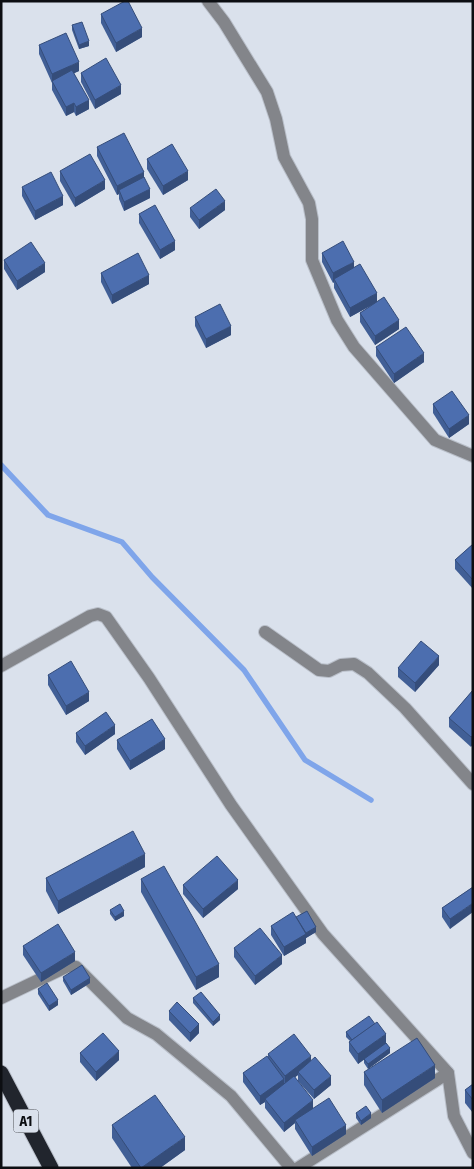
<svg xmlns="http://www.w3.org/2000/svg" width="474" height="1169" font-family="'Fira Sans Condensed',sans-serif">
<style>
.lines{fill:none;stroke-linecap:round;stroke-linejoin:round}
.stream{stroke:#7fa5ea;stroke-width:5.5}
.minor-casing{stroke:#b9bfc9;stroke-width:14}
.highway-casing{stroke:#b9bfc9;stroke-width:17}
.minor{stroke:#83858a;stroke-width:12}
.highway{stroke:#21252d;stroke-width:15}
.wall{fill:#415f96}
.shaded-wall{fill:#354d7a}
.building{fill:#4c6eaf;stroke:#354d7a}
.labels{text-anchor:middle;stroke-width:4;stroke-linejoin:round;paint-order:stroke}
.shield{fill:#dae1ec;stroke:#4a4d53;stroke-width:1}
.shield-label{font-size:14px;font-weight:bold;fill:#0c0e12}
</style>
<rect width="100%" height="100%" fill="#dae1ec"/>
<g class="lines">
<path class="stream" d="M 1,465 L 48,515 L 122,542 L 152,577 L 244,670 L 305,760 L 371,800"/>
<defs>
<g id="minor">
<path d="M 208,1 L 224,22 L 267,92 L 276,119 L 284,157 L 309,203 L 312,219 L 312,260 L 337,320 L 354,347 L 435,440 L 473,456"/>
<path d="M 265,632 L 319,670 L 329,671 L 341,665 L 354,664 L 368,673 L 405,708 L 473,784"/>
<path d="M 1,666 L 90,616 L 98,614 L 106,617 L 149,678 L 231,805 L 323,934 L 448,1073 L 454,1116 L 473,1153"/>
<path d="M 1,998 L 68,966 L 76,967 L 127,1018 L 156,1034 L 231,1096 L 291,1168"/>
<path d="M 298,1168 L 448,1073"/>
</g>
<path id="highway" d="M 1,1073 L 51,1168"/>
</defs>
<use href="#minor" class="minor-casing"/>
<use href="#highway" class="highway-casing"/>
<use href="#minor" class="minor"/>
<use href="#highway" class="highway"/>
</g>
<g class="wall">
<path d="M 101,14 L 142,37 L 116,52 L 101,23 Z"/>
<path d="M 72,25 L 89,46 L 79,49 L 72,30 Z"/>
<path d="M 39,45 L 79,71 L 74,73 L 89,109 L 76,116 L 74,112 L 66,116 L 52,90 L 52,83 L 39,54 Z"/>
<path d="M 81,73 L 121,94 L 95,109 L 81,82 Z"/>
<path d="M 97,147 L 144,177 L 150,198 L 124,211 L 119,199 L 119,194 L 117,195 L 97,156 Z"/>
<path d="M 147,159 L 188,180 L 163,195 L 147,169 Z"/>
<path d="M 60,171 L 105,189 L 75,207 L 60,181 Z"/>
<path d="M 22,187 L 63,205 L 35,220 L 22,196 Z"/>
<path d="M 190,208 L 225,210 L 199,229 L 190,217 Z"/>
<path d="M 139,214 L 175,250 L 160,259 L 139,223 Z"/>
<path d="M 322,253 L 354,267 L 377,302 L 399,329 L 375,345 L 360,322 L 360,313 L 374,304 L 350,317 L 334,288 L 334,282 L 333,283 L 322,262 Z"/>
<path d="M 4,260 L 45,272 L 17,290 L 4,269 Z"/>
<path d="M 101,273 L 149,284 L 112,304 L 101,282 Z"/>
<path d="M 195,317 L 231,335 L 206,348 L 195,326 Z"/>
<path d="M 376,347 L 424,362 L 394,383 L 376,356 Z"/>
<path d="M 433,404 L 469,424 L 449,438 L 433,413 Z"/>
<path d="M 473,544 L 473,589 L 455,569 L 455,560 Z"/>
<path d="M 439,665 L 415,692 L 398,677 L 398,668 Z"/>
<path d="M 48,675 L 89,701 L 66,715 L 48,685 Z"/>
<path d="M 473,690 L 471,747 L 449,727 L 449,718 Z"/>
<path d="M 76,733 L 115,734 L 85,755 L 76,742 Z"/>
<path d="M 117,740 L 165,749 L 130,770 L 117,749 Z"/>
<path d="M 145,867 L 58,914 L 46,891 L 46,878 Z"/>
<path d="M 141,879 L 219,977 L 196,990 L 141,892 Z"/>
<path d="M 183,885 L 238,889 L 203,918 L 183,894 Z"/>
<path d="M 473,887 L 450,929 L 442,917 L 442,908 Z"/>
<path d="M 110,910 L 124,916 L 115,921 L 110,914 Z"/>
<path d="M 296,917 L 316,932 L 306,938 L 306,943 L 284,956 L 271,935 L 271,926 Z"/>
<path d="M 23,946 L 75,961 L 41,982 L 23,955 Z"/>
<path d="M 234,948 L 282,964 L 255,985 L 234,957 Z"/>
<path d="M 63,977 L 90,983 L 71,995 L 63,981 Z"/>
<path d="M 38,989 L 58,1005 L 49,1011 L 38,994 Z"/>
<path d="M 193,998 L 220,1020 L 213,1026 L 193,1003 Z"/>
<path d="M 169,1011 L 199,1033 L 190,1042 L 169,1020 Z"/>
<path d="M 346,1032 L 386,1043 L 390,1053 L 368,1069 L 364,1063 L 364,1059 L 358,1064 L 349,1051 L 349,1042 L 350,1041 L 346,1037 Z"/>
<path d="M 80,1053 L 119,1060 L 96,1081 L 80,1062 Z"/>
<path d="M 268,1054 L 311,1061 L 331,1085 L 314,1099 L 298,1081 L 298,1075 L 295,1077 L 313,1109 L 346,1134 L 312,1156 L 295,1129 L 295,1123 L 284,1132 L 265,1108 L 265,1102 L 260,1105 L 243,1082 L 243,1073 L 268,1058 Z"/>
<path d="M 364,1072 L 435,1078 L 382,1113 L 364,1085 Z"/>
<path d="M 473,1084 L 473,1113 L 465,1103 L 465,1090 Z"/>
<path d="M 356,1113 L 371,1118 L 361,1125 L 356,1118 Z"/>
<path d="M 112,1125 L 185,1150 L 160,1168 L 132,1168 L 112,1138 Z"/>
</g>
<g class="shaded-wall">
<path d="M 142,28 L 142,37 L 116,52 L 116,43 Z"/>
<path d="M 89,41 L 89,46 L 79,49 L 79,45 Z"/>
<path d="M 79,62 L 79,71 L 53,83 L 52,81 L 52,83 L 52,74 Z"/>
<path d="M 121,85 L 121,94 L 95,109 L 95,100 Z"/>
<path d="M 89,100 L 89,109 L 76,116 L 76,107 Z"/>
<path d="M 74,103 L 74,112 L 66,116 L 66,107 Z"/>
<path d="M 188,171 L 188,180 L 163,195 L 163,186 Z"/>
<path d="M 144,172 L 144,182 L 119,190 L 119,194 L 117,195 L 117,186 Z"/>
<path d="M 105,180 L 105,189 L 75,207 L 75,198 Z"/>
<path d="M 150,189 L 150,198 L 124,211 L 124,202 Z"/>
<path d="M 63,196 L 63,205 L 35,220 L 35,211 Z"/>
<path d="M 225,201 L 225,210 L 199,229 L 199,220 Z"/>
<path d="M 175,241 L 175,250 L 160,259 L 160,250 Z"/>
<path d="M 354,262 L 354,271 L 334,279 L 334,282 L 333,283 L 333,273 Z"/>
<path d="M 45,263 L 45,272 L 17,290 L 17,281 Z"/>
<path d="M 149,275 L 149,284 L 112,304 L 112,295 Z"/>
<path d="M 377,293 L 377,302 L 350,317 L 350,308 Z"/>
<path d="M 399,320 L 399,329 L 375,345 L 375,336 Z"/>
<path d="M 231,326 L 231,335 L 206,348 L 206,339 Z"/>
<path d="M 424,353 L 424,362 L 394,383 L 394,374 Z"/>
<path d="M 469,415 L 469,424 L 449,438 L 449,429 Z"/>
<path d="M 439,656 L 439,665 L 415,692 L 415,683 Z"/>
<path d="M 89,692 L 89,701 L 66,715 L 66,706 Z"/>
<path d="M 115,725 L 115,734 L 85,755 L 85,746 Z"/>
<path d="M 473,735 L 473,744 L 471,747 L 471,737 Z"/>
<path d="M 165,739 L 165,749 L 130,770 L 130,761 Z"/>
<path d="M 145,854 L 145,867 L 58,914 L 58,901 Z"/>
<path d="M 238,880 L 238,889 L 203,918 L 203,909 Z"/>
<path d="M 473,903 L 473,912 L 450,929 L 450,919 Z"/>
<path d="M 124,911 L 124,916 L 115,921 L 115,917 Z"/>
<path d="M 316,927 L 316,932 L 306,938 L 306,943 L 284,956 L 284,947 Z"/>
<path d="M 75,952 L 75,961 L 41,982 L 41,973 Z"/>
<path d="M 282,955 L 282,964 L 255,985 L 255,976 Z"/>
<path d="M 219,964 L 219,977 L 196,990 L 196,977 Z"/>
<path d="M 90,978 L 90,983 L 71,995 L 71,990 Z"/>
<path d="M 58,1000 L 58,1005 L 49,1011 L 49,1006 Z"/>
<path d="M 220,1015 L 220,1020 L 213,1026 L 213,1022 Z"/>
<path d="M 199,1024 L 199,1033 L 190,1042 L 190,1033 Z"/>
<path d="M 386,1034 L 386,1044 L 358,1064 L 358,1054 Z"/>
<path d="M 390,1048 L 390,1053 L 368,1069 L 368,1064 Z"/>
<path d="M 119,1051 L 119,1060 L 96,1081 L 96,1072 Z"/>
<path d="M 311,1056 L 311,1066 L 298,1072 L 298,1075 L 285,1085 L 285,1076 Z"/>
<path d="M 435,1065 L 435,1078 L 382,1113 L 382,1100 Z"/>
<path d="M 331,1076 L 331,1085 L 314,1099 L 314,1090 Z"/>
<path d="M 284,1079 L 284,1089 L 265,1099 L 265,1102 L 260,1105 L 260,1096 Z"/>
<path d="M 313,1100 L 313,1109 L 295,1120 L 295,1123 L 284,1132 L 284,1123 Z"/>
<path d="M 371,1113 L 371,1118 L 361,1125 L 361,1121 Z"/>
<path d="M 346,1125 L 346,1134 L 312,1156 L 312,1147 Z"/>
<path d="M 185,1137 L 185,1150 L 160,1168 L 141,1168 Z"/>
</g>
<g class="building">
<path d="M 125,1 L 128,1 L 142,28 L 116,43 L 101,14 Z"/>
<path d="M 82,22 L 89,41 L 79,45 L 72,25 Z"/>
<path d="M 66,33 L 79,62 L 52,74 L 39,45 Z"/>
<path d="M 106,58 L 121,85 L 95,100 L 81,73 Z"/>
<path d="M 72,70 L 89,100 L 76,107 L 74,103 L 66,107 L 52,81 Z"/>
<path d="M 124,133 L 144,172 L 117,186 L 97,147 Z"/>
<path d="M 172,144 L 188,171 L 163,186 L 147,159 Z"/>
<path d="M 90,154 L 105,180 L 75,198 L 60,171 Z"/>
<path d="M 51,172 L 63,196 L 35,211 L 22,187 Z"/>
<path d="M 144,177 L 150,189 L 124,202 L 119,190 Z"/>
<path d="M 216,189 L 225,201 L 199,220 L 190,208 Z"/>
<path d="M 155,205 L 175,241 L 160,250 L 139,214 Z"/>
<path d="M 343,241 L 354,262 L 333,273 L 322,253 Z"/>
<path d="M 31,242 L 45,263 L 17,281 L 4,260 Z"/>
<path d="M 138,253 L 149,275 L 112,295 L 101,273 Z"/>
<path d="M 360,264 L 377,293 L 350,308 L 334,279 Z"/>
<path d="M 384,297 L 399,320 L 375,336 L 360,313 Z"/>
<path d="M 220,304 L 231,326 L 206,339 L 195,317 Z"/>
<path d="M 406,327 L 424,353 L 394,374 L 376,347 Z"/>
<path d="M 452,391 L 469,415 L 449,429 L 433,404 Z"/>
<path d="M 473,544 L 473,580 L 455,560 Z"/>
<path d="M 421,641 L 439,656 L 415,683 L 398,668 Z"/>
<path d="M 71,661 L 89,692 L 66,706 L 48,675 Z"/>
<path d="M 473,690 L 473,735 L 471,737 L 449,718 Z"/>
<path d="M 106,712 L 115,725 L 85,746 L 76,733 Z"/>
<path d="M 152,719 L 165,739 L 130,761 L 117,740 Z"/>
<path d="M 133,831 L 145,854 L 58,901 L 46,878 Z"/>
<path d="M 217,856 L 238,880 L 203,909 L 183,885 Z"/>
<path d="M 164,866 L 219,964 L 196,977 L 141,879 Z"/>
<path d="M 473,887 L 473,903 L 450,919 L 442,908 Z"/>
<path d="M 120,904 L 124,911 L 115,917 L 110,910 Z"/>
<path d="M 307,911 L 316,927 L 306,933 L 296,917 Z"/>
<path d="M 293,912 L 306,934 L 284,947 L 271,926 Z"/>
<path d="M 58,924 L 75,952 L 41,973 L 23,946 Z"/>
<path d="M 260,928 L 282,955 L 255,976 L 234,948 Z"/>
<path d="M 82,965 L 90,978 L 71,990 L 63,977 Z"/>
<path d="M 47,983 L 58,1000 L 49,1006 L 38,989 Z"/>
<path d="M 201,992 L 220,1015 L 213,1022 L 193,998 Z"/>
<path d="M 177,1002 L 199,1024 L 190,1033 L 169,1011 Z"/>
<path d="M 369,1016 L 375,1024 L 352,1040 L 346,1032 Z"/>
<path d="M 377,1022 L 386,1034 L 358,1054 L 349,1042 Z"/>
<path d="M 103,1033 L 119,1051 L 96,1072 L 80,1053 Z"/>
<path d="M 294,1034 L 311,1056 L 285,1076 L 268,1054 Z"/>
<path d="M 417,1038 L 435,1065 L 382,1100 L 364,1072 Z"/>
<path d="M 386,1043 L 390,1048 L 368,1064 L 364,1059 Z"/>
<path d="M 267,1056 L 284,1079 L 260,1096 L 243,1073 Z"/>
<path d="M 315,1057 L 331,1076 L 314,1090 L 298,1072 Z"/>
<path d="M 294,1076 L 313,1100 L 284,1123 L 265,1099 Z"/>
<path d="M 473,1084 L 473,1100 L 465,1090 Z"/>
<path d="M 155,1095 L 185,1137 L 141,1168 L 112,1125 Z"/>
<path d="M 329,1098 L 346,1125 L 312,1147 L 295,1120 Z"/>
<path d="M 366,1106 L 371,1113 L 361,1121 L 356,1113 Z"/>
</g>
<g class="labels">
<rect class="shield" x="13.5" y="1109.5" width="25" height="23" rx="4"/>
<g class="shield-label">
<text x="26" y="1126">A1</text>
</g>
</g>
<rect width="474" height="1169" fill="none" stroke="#0c0e12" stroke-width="5"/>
</svg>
